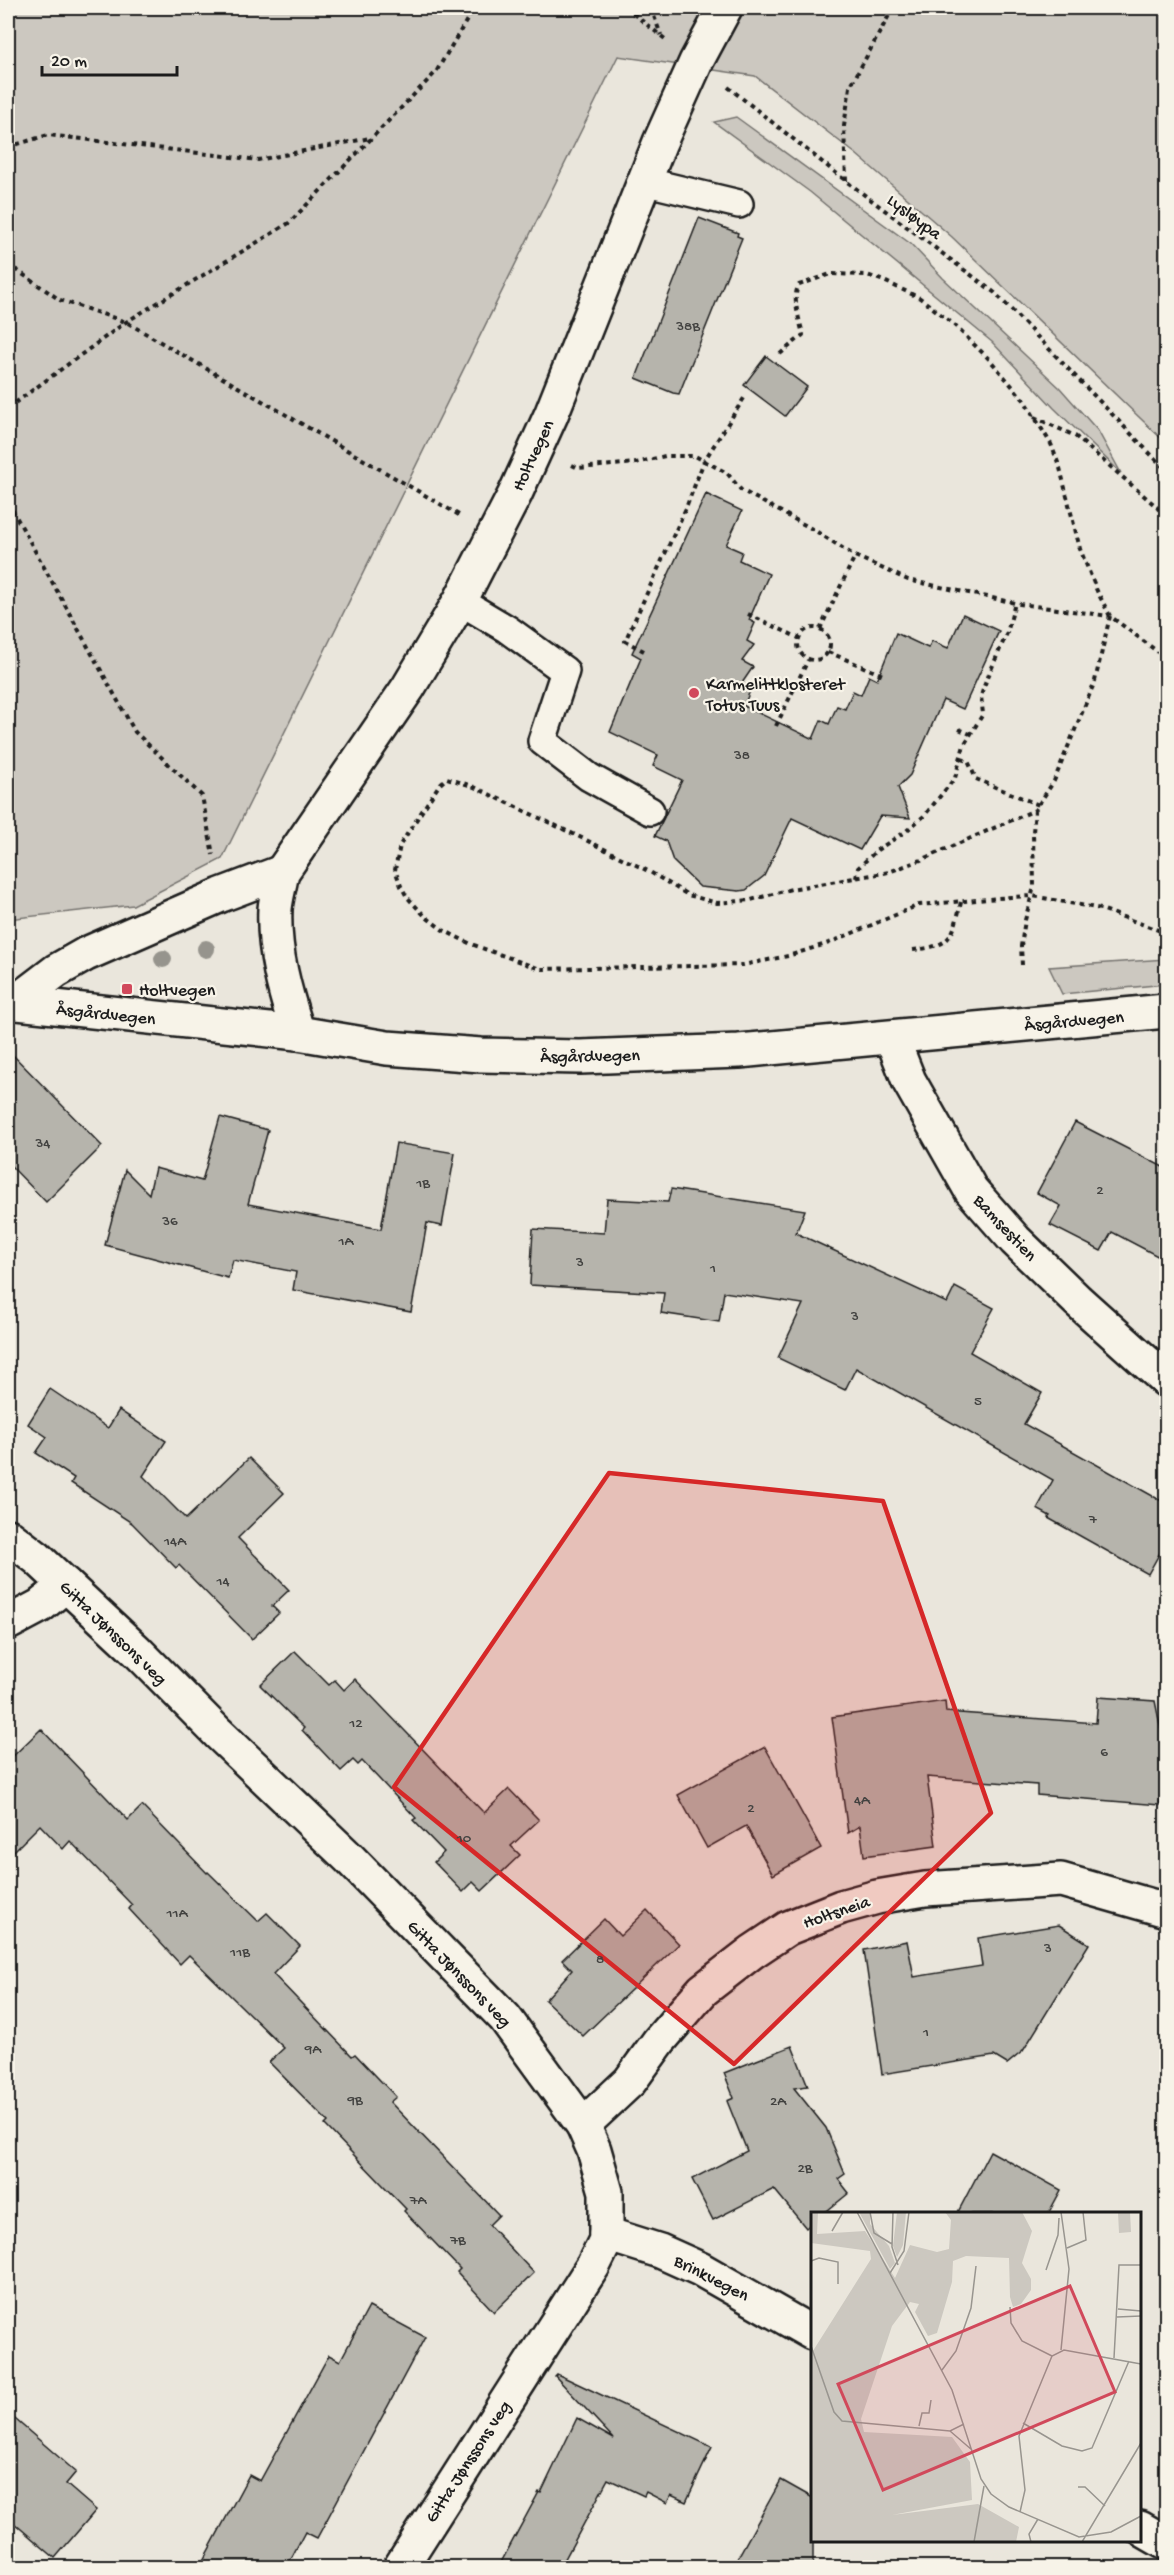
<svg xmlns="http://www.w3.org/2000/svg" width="1174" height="2575" font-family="'Gochi Hand',sans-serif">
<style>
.green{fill:#ccc8c0;stroke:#74726e;stroke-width:1.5}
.building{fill:#b6b4ac;stroke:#1c1c1c;stroke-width:1.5}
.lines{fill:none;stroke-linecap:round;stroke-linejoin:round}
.service-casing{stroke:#1c1c1c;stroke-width:32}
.minor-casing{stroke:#1c1c1c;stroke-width:38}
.path{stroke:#1c1c1c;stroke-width:4;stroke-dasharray:4.5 4.5;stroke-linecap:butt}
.service{stroke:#f7f3e8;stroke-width:27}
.minor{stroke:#f7f3e8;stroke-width:33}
.tree{fill:#96948d}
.marked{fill:#d62828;fill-opacity:0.2;stroke:#d62828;stroke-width:4.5;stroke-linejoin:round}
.poi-dot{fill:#d1495b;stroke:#f7f3e8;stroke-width:2}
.labels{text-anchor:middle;stroke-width:4.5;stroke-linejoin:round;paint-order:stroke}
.number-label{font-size:15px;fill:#424240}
.street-label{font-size:18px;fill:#1c1c1c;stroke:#f7f3e8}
.poi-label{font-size:18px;fill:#1c1c1c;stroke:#f7f3e8;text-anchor:start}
.inset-road{fill:none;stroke:#98958f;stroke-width:1.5}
.view{fill:#d1495b;fill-opacity:0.15;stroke:#d1495b;stroke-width:3}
.inset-edge{fill:none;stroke:#1c1c1c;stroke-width:3}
</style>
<rect width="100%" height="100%" fill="#eae6dc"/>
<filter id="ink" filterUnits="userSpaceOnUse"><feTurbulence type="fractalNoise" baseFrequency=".0167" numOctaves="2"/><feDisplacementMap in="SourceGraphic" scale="12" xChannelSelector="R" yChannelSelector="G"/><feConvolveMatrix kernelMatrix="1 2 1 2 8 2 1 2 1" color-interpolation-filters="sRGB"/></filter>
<g filter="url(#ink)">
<g class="green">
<path d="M 8,8 L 1166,8 L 1166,443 L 952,237 L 856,154 L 755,76 L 618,56 L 222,859 L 133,905 L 8,919 Z"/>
<path d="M 736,117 L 911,244 L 943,278 L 1060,388 L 1098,431 L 1121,473 L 1054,408 L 992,342 L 810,192 L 714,122 Z"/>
<path d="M 1166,959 L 1166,984 L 1062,994 L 1049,967 Z"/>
</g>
<g class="building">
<path d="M 699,218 L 738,233 L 737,236 L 742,238 L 679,394 L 673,393 L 636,378 Z"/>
<path d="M 766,356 L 807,387 L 785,416 L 744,385 Z"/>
<path d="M 706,494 L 742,511 L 726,545 L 742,552 L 739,560 L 769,574 L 749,620 L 755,623 L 747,641 L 754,645 L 742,661 L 753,667 L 742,683 L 751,688 L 744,706 L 813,739 L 821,720 L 829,724 L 837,706 L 845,709 L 853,691 L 861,695 L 869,676 L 877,680 L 896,633 L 928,648 L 932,641 L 948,648 L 963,614 L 999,631 L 963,709 L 943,700 L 910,775 L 898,787 L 910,818 L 880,816 L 860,850 L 792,818 L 764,876 L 746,890 L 739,891 L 700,887 L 673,861 L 666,841 L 655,836 L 682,780 L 653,766 L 658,755 L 610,732 L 641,658 L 632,653 Z"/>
<path d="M 8,1050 L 102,1146 L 46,1202 L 8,1163 Z"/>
<path d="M 220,1117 L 268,1130 L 248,1204 L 381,1229 L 396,1143 L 455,1153 L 442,1226 L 427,1223 L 411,1312 L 293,1290 L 296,1272 L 233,1260 L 228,1278 L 105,1245 L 125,1170 L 149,1194 L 155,1168 L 202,1181 Z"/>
<path d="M 1075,1122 L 1167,1169 L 1167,1261 L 1112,1232 L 1101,1251 L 1050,1225 L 1061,1206 L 1037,1193 Z"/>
<path d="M 671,1189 L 805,1210 L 796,1233 L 947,1303 L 955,1287 L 994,1308 L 970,1352 L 1042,1393 L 1024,1424 L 1167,1504 L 1167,1540 L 1148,1574 L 1048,1518 L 1050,1516 L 1037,1509 L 1053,1480 L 856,1368 L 845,1390 L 778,1358 L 803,1304 L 724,1292 L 719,1322 L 661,1313 L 664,1293 L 530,1285 L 533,1229 L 604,1233 L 607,1199 L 668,1202 Z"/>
<path d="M 50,1389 L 108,1428 L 119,1410 L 166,1441 L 143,1476 L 186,1519 L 249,1458 L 284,1493 L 238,1538 L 289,1590 L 272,1606 L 279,1613 L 252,1639 L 179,1565 L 176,1568 L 132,1523 L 71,1483 L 74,1478 L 36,1453 L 47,1437 L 28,1424 Z"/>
<path d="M 295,1651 L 329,1685 L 335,1680 L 344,1690 L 355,1679 L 484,1813 L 509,1789 L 539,1820 L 511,1846 L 520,1855 L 482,1891 L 473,1882 L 463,1892 L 434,1862 L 444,1852 L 413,1820 L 416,1818 L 362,1761 L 358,1765 L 353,1760 L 341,1771 L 302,1730 L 304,1728 L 260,1685 Z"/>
<path d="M 1098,1697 L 1155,1701 L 1164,1744 L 1160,1805 L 1037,1795 L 1037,1785 L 927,1777 L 936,1846 L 864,1856 L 860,1826 L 848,1833 L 832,1717 L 945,1701 L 946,1712 L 1096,1723 Z"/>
<path d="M 41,1729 L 128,1820 L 142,1806 L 207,1873 L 208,1872 L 258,1921 L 267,1913 L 300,1946 L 273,1974 L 352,2056 L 355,2054 L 396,2097 L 390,2102 L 499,2215 L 489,2225 L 534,2273 L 494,2312 L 457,2272 L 460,2269 L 404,2211 L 406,2209 L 325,2125 L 328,2122 L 269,2062 L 284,2048 L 189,1955 L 180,1964 L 129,1909 L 132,1905 L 70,1841 L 63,1849 L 40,1825 L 8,1857 L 8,1761 Z"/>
<path d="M 765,1747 L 821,1848 L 773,1875 L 746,1826 L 707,1848 L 678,1795 Z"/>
<path d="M 647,1910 L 679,1944 L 583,2036 L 545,2000 L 572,1970 L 562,1960 L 604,1919 L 620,1936 Z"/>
<path d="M 1059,1925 L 1089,1944 L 1023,2051 L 1007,2064 L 994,2056 L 882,2074 L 864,1950 L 907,1941 L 914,1977 L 982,1966 L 978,1938 Z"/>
<path d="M 792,2046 L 808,2086 L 794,2088 L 826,2128 L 845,2174 L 838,2179 L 849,2193 L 823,2214 L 813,2214 L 813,2222 L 806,2228 L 774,2189 L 713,2220 L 692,2179 L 747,2151 L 727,2101 L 734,2098 L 724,2073 Z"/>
<path d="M 990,2151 L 1061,2190 L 1048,2214 L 957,2214 Z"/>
<path d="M 369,2307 L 425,2337 L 317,2538 L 305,2532 L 286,2568 L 199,2568 L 249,2475 L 260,2481 L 329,2355 L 340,2361 Z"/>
<path d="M 557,2374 L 712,2447 L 686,2502 L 671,2495 L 667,2503 L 646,2492 L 644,2496 L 608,2479 L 560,2568 L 498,2568 L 539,2492 L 541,2493 L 577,2418 L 614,2439 L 555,2376 Z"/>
<path d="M 8,2413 L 76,2472 L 66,2484 L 96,2510 L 55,2558 L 8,2518 Z"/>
<path d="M 781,2480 L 813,2498 L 813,2568 L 732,2568 Z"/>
</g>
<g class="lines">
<defs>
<g id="service">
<path d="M 643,181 L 739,204"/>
<path d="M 460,601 L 507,629 L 565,671 L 542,741 L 589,777 L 650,811"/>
</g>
<g id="minor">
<path d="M 8,1002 L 298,1033 L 387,1048 L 481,1055 L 580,1057 L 739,1051 L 1166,1011"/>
<path d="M 14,1003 L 56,971 L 86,954 L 221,895 L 282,872"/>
<path d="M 298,1033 C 285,993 273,951 275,909 C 276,897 280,884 282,872 L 408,688 L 460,601 L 515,494 L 551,415 L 660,142 L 696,62 L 725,8"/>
<path d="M 892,1038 L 909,1081 L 971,1190 L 1015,1240 L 1078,1301 L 1166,1380"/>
<path d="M 8,1536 L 37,1558 L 137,1651 L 218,1733 L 348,1857 L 505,2018 L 583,2125 L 594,2150 L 606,2192 L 606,2240 L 593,2266 L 400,2568"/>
<path d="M 8,1623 L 40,1606 L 66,1585"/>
<path d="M 583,2125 L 630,2081 L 659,2041 L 703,1990 L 752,1952 L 788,1928 L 841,1907 L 877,1897 L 925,1889 L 1061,1880 L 1166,1910"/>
<path d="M 606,2234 L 660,2251 L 700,2269 L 812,2333"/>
<path d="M 1140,2528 L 1166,2543"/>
</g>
</defs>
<use href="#service" class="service-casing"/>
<use href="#minor" class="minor-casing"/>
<g class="path">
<path d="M 626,8 L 665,39"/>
<path d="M 651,8 L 661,35"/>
<path d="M 728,87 L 846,181 L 995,293 L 1166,470"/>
<path d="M 8,147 L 48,135 L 258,160 L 370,138"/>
<path d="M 846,181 L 844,126 L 850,87 L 893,8"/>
<path d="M 8,264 L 60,300 L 126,322 L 459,515"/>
<path d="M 780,354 L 803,335 C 800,320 791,298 799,285 L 830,274 L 867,275 L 884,281 L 920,298 L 952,323 L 990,360 L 1024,400 L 1051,444 L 1060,468 L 1080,549 L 1097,591 L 1110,616 L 1166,658"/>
<path d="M 8,408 L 126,322 L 289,223 L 436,72 L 474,8"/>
<path d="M 1034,417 L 1075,436 L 1157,507 L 1166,521"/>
<path d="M 572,465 L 578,468 L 636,463 L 665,456 L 695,456 L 727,473 L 741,490 L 814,530 L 855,556 L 908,580 L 1020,604 L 1109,616"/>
<path d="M 8,502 L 135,732 L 202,796 L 213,855"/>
<path d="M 748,614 L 799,638"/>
<path d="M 1110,616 L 1095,681 L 1054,781 L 1035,810 L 921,860 L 889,872 L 791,889 L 751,900 L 717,903 L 688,895 L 650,872 L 586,840 L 472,786 L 447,778 L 439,785 L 400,845 L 395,870 L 401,886 L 407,897 L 426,917 L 443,930 L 471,944 L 540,969 L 743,965 L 788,956 L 829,943 L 919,905 L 1011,897 L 1033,896 L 1101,909 L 1166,933"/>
<circle cx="814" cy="644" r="16"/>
<path d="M 820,629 L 855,556"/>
<path d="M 644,651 L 625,641 L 686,508 L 704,461 L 746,395"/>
<path d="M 828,652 L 883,675"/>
<path d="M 776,726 L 808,660"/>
<path d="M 959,729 L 970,734"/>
<path d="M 961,759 L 968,761 L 976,779 L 1039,805"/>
<path d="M 856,878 L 858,868 L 877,850 L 905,832 L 924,816 L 955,778 L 964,745 L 983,714 L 981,696 L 984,686 L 1007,633 L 1015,603"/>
<path d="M 913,950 C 951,946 953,938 961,902"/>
<path d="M 1022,965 L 1021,946 L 1025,920 L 1034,887 L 1033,832 L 1035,810"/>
</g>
<use href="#service" class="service"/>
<use href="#minor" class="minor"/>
</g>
<g class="tree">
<circle cx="206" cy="949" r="9"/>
<circle cx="163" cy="959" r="9"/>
</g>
</g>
<path class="marked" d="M 609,1473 L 883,1501 L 991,1813 L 734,2064 L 394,1787 Z"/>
<g class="poi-dot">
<circle cx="694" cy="693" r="6"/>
<rect x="121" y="983" width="12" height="12" rx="3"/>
</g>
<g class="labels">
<g class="number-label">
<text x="688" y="330">38B</text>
<text x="742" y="759">38</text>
<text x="43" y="1147">34</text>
<text x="423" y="1187">1B</text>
<text x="1100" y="1194">2</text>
<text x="170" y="1225">36</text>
<text x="346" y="1245">1A</text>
<text x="580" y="1266">3</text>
<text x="713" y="1272">1</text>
<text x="855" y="1320">3</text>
<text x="978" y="1405">5</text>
<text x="1093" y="1523">7</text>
<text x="175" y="1545">14A</text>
<text x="223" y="1585">14</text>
<text x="356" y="1727">12</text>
<text x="1104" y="1756">6</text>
<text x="862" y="1804">4A</text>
<text x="751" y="1812">2</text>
<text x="464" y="1842">10</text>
<text x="177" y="1917">11A</text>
<text x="1048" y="1952">3</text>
<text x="240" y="1956">11B</text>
<text x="600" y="1963">8</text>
<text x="926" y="2036">1</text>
<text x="313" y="2053">9A</text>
<text x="355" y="2104">9B</text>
<text x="778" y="2105">2A</text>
<text x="805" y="2172">2B</text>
<text x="418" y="2204">7A</text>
<text x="458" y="2244">7B</text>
</g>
<g class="street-label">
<text transform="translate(915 216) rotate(37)" y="6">Lysløypa</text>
<text transform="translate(532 455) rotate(-65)" y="6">Holtvegen</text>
<text transform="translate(106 1013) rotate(6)" y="6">Åsgårdvegen</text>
<text transform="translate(1074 1020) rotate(-5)" y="6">Åsgårdvegen</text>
<text transform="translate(590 1055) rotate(-1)" y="6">Åsgårdvegen</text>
<text transform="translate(1006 1227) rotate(47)" y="6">Bamsestien</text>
<text transform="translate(114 1632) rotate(44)" y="6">Gitta Jønssons veg</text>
<text transform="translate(836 1911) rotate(-19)" y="6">Holtsneia</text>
<text transform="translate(460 1973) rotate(46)" y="6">Gitta Jønssons veg</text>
<text transform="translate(712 2277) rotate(27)" y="6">Brinkvegen</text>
<text transform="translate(467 2461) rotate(-57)" y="6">Gitta Jønssons veg</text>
</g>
<g class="poi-label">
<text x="706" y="689">Karmelittklosteret<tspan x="706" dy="21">Totus Tuus</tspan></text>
<text x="139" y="995">Holtvegen</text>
</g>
</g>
<g transform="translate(811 2212)">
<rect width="330" height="330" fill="#eae6dc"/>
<path d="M 0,0 L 7,0 L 6,22 L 54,19 L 84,66 L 99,33 L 126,40 L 138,37 L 140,8 L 134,0 L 211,0 L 221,19 L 211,51 L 220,67 L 220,78 L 210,92 L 202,95 L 199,85 L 198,46 L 155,44 L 142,49 L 141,70 L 126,121 L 117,124 L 104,100 L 108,92 L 99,90 L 81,114 L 50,207 L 53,220 L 141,225 L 159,250 L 161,288 L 81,303 L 167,292 L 208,315 L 205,330 L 0,330 L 0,142 L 60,47 L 59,39 L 0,31 ZM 48,0 L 59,0 L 59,12 L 78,34 L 84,51 L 79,57 ZM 86,0 L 95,0 L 92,33 L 86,45 L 82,34 ZM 307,0 L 319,0 L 320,20 L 308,21 Z" fill="#ccc8c0"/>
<path class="inset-road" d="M 46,0 L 141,178 L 170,267 L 180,282 L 198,295 L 268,325 L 300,320 L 330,304M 59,0 L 63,21 L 81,32M 82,0 L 81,35 L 87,53M 250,0 L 258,57 L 250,138M 21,19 L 32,0M 256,36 L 275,28 L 272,0M 0,49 L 8,46 L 27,50 L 27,72M 235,58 L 247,23 L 248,6M 79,61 L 93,39 L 98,0M 199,95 L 200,111 L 211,129 L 241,144M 307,97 L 330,99M 306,105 L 330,104M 0,134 L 23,200 L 31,209 L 139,219 L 153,212M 303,146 L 308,53 L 330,53M 131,158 L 145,139 L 160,96 L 165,54M 212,211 L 251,234 L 271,239 L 281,236 L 318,149M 108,214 L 111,201 L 118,201 L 120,188M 139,219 L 161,238M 267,275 L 274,275 L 294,294M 209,300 L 214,278 L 208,224 L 241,144 L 253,138 L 330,152M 163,330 L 173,274M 220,330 L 218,322 L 227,307M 271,330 L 330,231"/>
<path class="view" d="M 259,74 L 304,180 L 72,278 L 27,172 Z"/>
<rect width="330" height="330" class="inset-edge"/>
</g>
<rect width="1174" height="2575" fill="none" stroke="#f7f3e8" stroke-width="30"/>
<rect x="15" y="15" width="1144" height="2545" fill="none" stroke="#1c1c1c" stroke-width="2" filter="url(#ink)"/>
<path d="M42 66v9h135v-9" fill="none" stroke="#1c1c1c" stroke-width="3"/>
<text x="51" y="66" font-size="18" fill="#1c1c1c" stroke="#f7f3e8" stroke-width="4.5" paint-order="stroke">20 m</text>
</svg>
